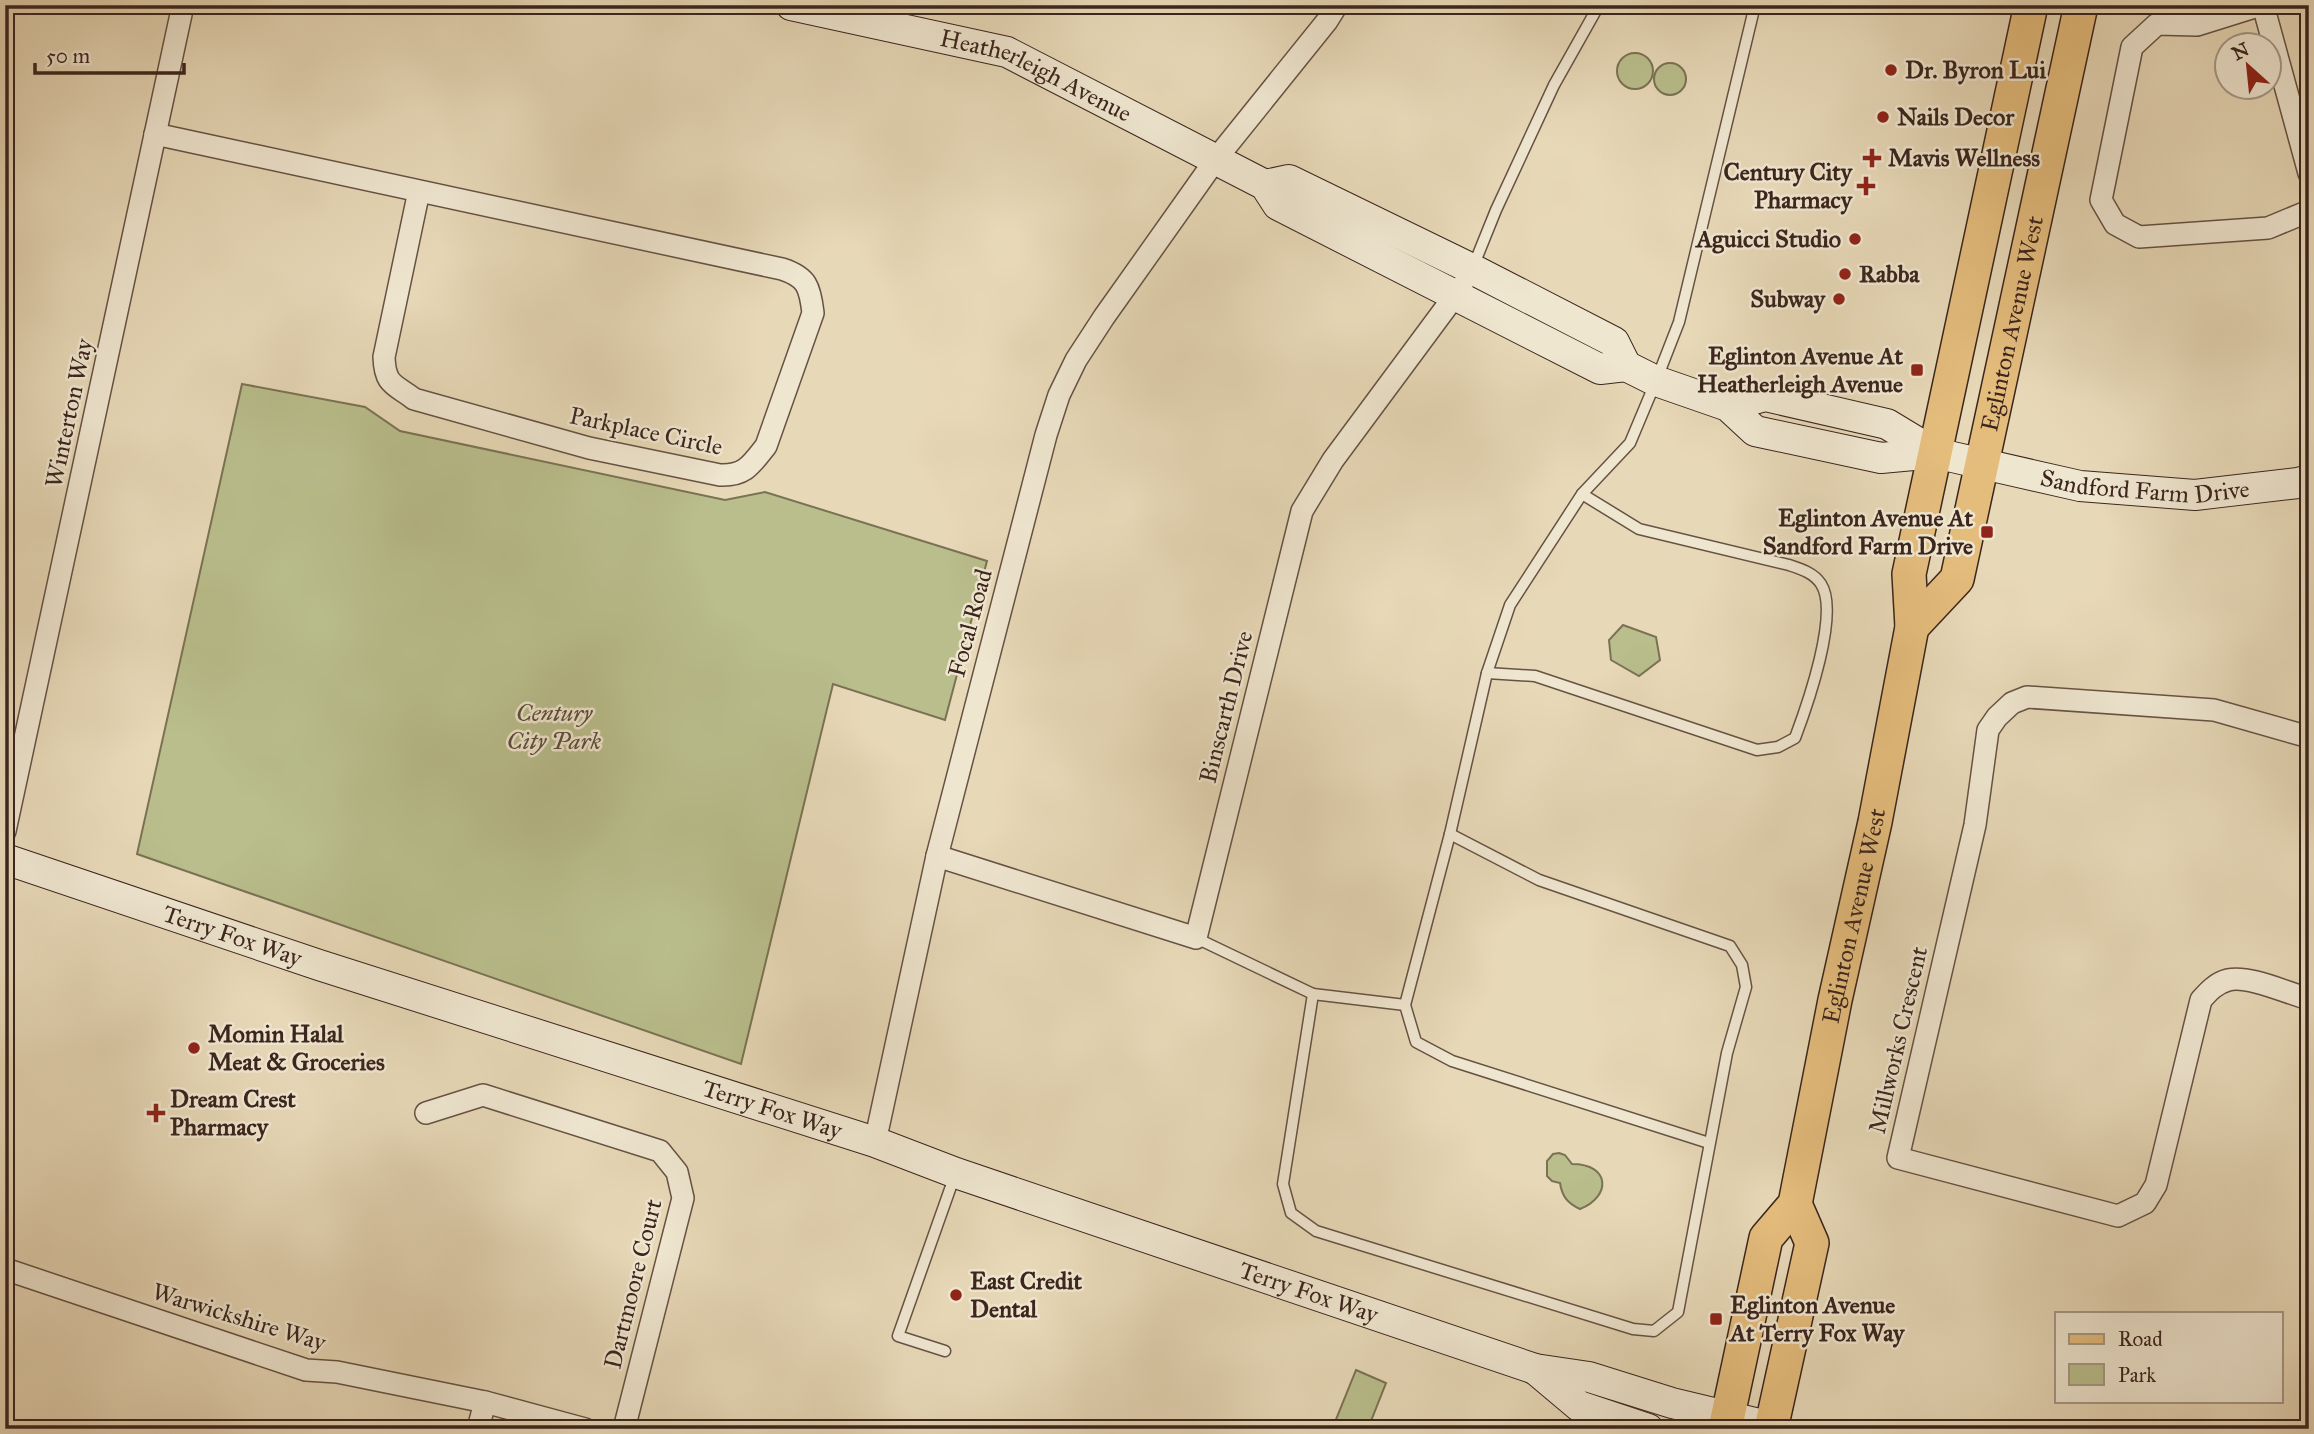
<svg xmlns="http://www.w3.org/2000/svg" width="2314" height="1434" font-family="'IM FELL Great Primer',serif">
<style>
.green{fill:#b9be8c;stroke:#7a7254;stroke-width:2}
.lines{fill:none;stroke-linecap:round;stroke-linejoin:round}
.lane-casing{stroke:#665244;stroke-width:13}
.street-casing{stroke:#665244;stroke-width:24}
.secondary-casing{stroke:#3b251d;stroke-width:32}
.primary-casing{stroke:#3b251d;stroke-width:36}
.lane{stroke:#efe6d0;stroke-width:10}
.street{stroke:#efe6d0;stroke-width:21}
.secondary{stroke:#efe6d0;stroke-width:30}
.primary{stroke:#e4bc7c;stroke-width:33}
.poi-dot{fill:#8f2418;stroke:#efe6d0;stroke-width:2.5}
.labels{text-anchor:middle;stroke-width:5;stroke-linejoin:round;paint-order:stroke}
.poi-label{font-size:24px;font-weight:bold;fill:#3b251d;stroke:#efe6d0;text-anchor:start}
.street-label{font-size:24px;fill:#3b251d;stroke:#efe6d0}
.park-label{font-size:24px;font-style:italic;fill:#5a4b39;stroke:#efe6d0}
</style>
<rect width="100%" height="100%" fill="#e7d8b7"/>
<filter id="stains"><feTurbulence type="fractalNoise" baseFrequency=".00286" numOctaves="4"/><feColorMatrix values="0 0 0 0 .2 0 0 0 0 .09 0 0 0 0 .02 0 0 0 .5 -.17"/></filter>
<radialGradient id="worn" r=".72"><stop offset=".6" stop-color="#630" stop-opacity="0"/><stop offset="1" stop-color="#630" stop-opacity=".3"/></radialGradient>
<g class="green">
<circle cx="1635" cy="71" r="18"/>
<circle cx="1670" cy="79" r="16"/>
<path d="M 242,384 L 365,407 L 400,431 L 725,500 L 765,492 L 987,561 L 945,720 L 833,684 L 741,1064 L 137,854 Z"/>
<path d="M 1623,625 L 1656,637 L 1660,660 L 1639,676 L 1611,660 L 1609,640 Z"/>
<path d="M 1559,1153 L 1565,1155 L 1572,1164 C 1611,1164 1611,1197 1580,1209 C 1567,1203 1562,1196 1560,1183 L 1552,1181 L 1547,1176 L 1547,1161 L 1553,1154 Z"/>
<path d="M 1356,1370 L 1386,1383 L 1369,1426 L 1335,1422 Z"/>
</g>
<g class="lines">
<defs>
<g id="lane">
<path d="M 1473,267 L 1496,210 L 1554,85 L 1599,5"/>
<path d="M 1487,673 L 1535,676 L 1757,750 L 1778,747 L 1795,738 C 1807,706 1840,613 1821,584 C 1814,573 1801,569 1789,565 L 1639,529 L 1582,494"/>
<path d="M 1196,938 L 1313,994 L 1405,1005"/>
<path d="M 1313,994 L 1283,1184 L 1291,1213 L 1316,1231 L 1633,1329 L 1654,1331 L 1678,1312 L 1727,1053 L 1746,987 L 1742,965 L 1730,946 L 1539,880 L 1450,834"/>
<path d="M 1709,1143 L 1452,1061 L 1416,1042 L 1405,1005 L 1450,834 L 1487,673 L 1510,605 L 1582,494 L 1630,443 L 1656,381 L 1679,322 L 1755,5"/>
<path d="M 945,1351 L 898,1336 L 955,1175"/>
</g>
<g id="street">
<path d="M 2261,5 L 2197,25 L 2157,24 L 2132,47 L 2101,200 L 2115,224 L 2139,237 L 2268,228 L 2309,211"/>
<path d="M 2263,5 L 2309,173"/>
<path d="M 155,134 L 782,269 C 807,277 810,287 813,313 L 766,446 C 751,465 745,476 720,475 L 589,448 L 414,399 C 395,384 385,386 384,357 L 419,191"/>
<path d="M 2309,737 L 2214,710 L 2027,697 L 2012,703 L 1997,717 L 1988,730 L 1975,825 L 1898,1158 L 2118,1216 L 2145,1203 L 2156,1185 L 2201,1000 C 2208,992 2216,983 2228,980 C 2249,975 2287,993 2309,999"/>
<path d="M 5,831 L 183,5"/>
<path d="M 937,856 L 1196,938 L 1302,511 L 1333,460 L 1462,286"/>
<path d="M 426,1113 L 483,1095 L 660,1151 L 677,1172 L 683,1198 L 624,1429"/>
<path d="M 875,1142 L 937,856 L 1046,435 L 1059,395 L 1076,360 L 1104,317 L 1216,159 L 1327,21 L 1337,5"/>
<path d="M 5,1269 L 306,1370 L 337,1372 L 485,1402 L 585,1429"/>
<path d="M 478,1429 L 485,1402"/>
</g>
<g id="secondary">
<path id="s1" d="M 791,5 L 1007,52 L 1265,185 L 1278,205 L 1600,369 L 1626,366 L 1656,381 L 1728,406 L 1755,431 L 1881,458 L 1935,453 L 2080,486 L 2195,495 L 2298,483 L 2309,480"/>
<path d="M 1265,185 L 1289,180 L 1472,269 L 1614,342 L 1626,366"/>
<path d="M 1728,406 L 1765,396 L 1887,424 L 1935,453"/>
<path id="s2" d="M 5,859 L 319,965 L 875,1142 L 956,1173 L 1535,1369 L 1589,1377 L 1672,1403 L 1772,1427"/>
<path d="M 1535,1369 L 1579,1406 L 1648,1429"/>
</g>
<g id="primary">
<path id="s3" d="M 1912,627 L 1957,579 L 2080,10 L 2077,5"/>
<path id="s4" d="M 1725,1429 L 1766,1238 L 1795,1204 L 1835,1000 L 1875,822 L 1912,627 L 1909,574 L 2031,5"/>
<path d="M 1771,1429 L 1812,1243 L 1795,1204"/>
</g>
</defs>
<use href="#lane" class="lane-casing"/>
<use href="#street" class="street-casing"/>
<use href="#secondary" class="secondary-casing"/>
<use href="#primary" class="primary-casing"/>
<use href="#lane" class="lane"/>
<use href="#street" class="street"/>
<use href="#secondary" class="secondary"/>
<use href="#primary" class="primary"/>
</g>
<g class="poi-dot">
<circle cx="1891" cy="70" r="7"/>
<circle cx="1883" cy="117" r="7"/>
<path d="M1868.5 147.5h7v7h7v7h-7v7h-7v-7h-7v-7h7z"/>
<path d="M1862.5 175.5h7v7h7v7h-7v7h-7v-7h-7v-7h7z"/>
<circle cx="1855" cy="239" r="7"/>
<circle cx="1845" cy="274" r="7"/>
<circle cx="1839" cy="299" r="7"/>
<rect x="1910" y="363" width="14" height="14" rx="3.5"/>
<rect x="1980" y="525" width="14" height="14" rx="3.5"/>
<circle cx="194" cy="1048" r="7"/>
<path d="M152.5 1102.5h7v7h7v7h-7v7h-7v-7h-7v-7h7z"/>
<circle cx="956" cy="1295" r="7"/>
<rect x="1709" y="1312" width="14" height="14" rx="3.5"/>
</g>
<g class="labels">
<g class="poi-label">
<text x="1905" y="78">Dr. Byron Lui</text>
<text x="1897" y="125">Nails Decor</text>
<text x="1888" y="166">Mavis Wellness</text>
<text x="1852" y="180" text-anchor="end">Century City<tspan x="1852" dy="28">Pharmacy</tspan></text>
<text x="1841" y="247" text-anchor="end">Aguicci Studio</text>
<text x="1859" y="282">Rabba</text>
<text x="1825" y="307" text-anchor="end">Subway</text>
<text x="1903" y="364" text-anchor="end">Eglinton Avenue At<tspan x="1903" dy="28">Heatherleigh Avenue</tspan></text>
<text x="1973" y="526" text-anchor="end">Eglinton Avenue At<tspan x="1973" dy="28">Sandford Farm Drive</tspan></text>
<text x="208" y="1042">Momin Halal<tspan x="208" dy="28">Meat &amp; Groceries</tspan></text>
<text x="170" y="1107">Dream Crest<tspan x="170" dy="28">Pharmacy</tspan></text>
<text x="970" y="1289">East Credit<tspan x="970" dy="28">Dental</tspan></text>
<text x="1730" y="1313">Eglinton Avenue<tspan x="1730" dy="28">At Terry Fox Way</tspan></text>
</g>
<g class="street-label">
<text dy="8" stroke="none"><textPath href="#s1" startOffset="256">Heatherleigh Avenue</textPath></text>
<text dy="8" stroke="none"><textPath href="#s3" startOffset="327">Eglinton Avenue West</textPath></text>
<text transform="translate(69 413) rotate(-78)" y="8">Winterton Way</text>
<text transform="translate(646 431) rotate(12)" y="8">Parkplace Circle</text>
<text dy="8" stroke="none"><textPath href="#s1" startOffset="1466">Sandford Farm Drive</textPath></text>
<text transform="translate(970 623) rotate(-75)" y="8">Focal Road</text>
<text transform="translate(1226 707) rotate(-76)" y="8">Binscarth Drive</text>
<text dy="8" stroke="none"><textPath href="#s4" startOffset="534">Eglinton Avenue West</textPath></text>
<text dy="8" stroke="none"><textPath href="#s2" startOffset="240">Terry Fox Way</textPath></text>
<text transform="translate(1898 1040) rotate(-77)" y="8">Millworks Crescent</text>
<text dy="8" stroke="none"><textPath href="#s2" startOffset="807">Terry Fox Way</textPath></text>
<text transform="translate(633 1284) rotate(-76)" y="8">Dartmoore Court</text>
<text dy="8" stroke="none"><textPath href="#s2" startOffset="1374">Terry Fox Way</textPath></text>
<text transform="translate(239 1317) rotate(17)" y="8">Warwickshire Way</text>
</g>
<g class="park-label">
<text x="554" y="721">Century<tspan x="554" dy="28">City Park</tspan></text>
</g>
</g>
<rect width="2314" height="1434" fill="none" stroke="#e7d8b7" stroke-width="28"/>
<rect x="7" y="7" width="2300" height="1420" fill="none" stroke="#3b251d" stroke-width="3.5"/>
<rect x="14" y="14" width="2286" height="1406" fill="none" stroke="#3b251d" stroke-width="2"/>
<rect x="2055" y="1312" width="228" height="91" fill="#efe6d0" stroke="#a79988" stroke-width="2"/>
<rect x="2069" y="1334" width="35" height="10" fill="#e4bc7c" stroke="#a79988" stroke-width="2"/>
<text x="2118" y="1346" font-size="21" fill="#3b251d">Road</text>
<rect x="2069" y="1364" width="35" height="21" fill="#b9be8c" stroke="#a79988" stroke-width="2"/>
<text x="2118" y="1382" font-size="21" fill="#3b251d">Park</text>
<g transform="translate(2248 66) rotate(333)"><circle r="33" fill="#efe6d0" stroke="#a79988" stroke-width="2"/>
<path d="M0-5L12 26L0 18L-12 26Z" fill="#8f2418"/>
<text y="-10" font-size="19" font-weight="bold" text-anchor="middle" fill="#3b251d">N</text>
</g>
<path d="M35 63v10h149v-10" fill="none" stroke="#3b251d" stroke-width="3.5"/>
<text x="46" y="63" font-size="21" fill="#3b251d" stroke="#efe6d0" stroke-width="5" paint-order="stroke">50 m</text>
<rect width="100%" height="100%" filter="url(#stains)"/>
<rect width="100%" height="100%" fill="url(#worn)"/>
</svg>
